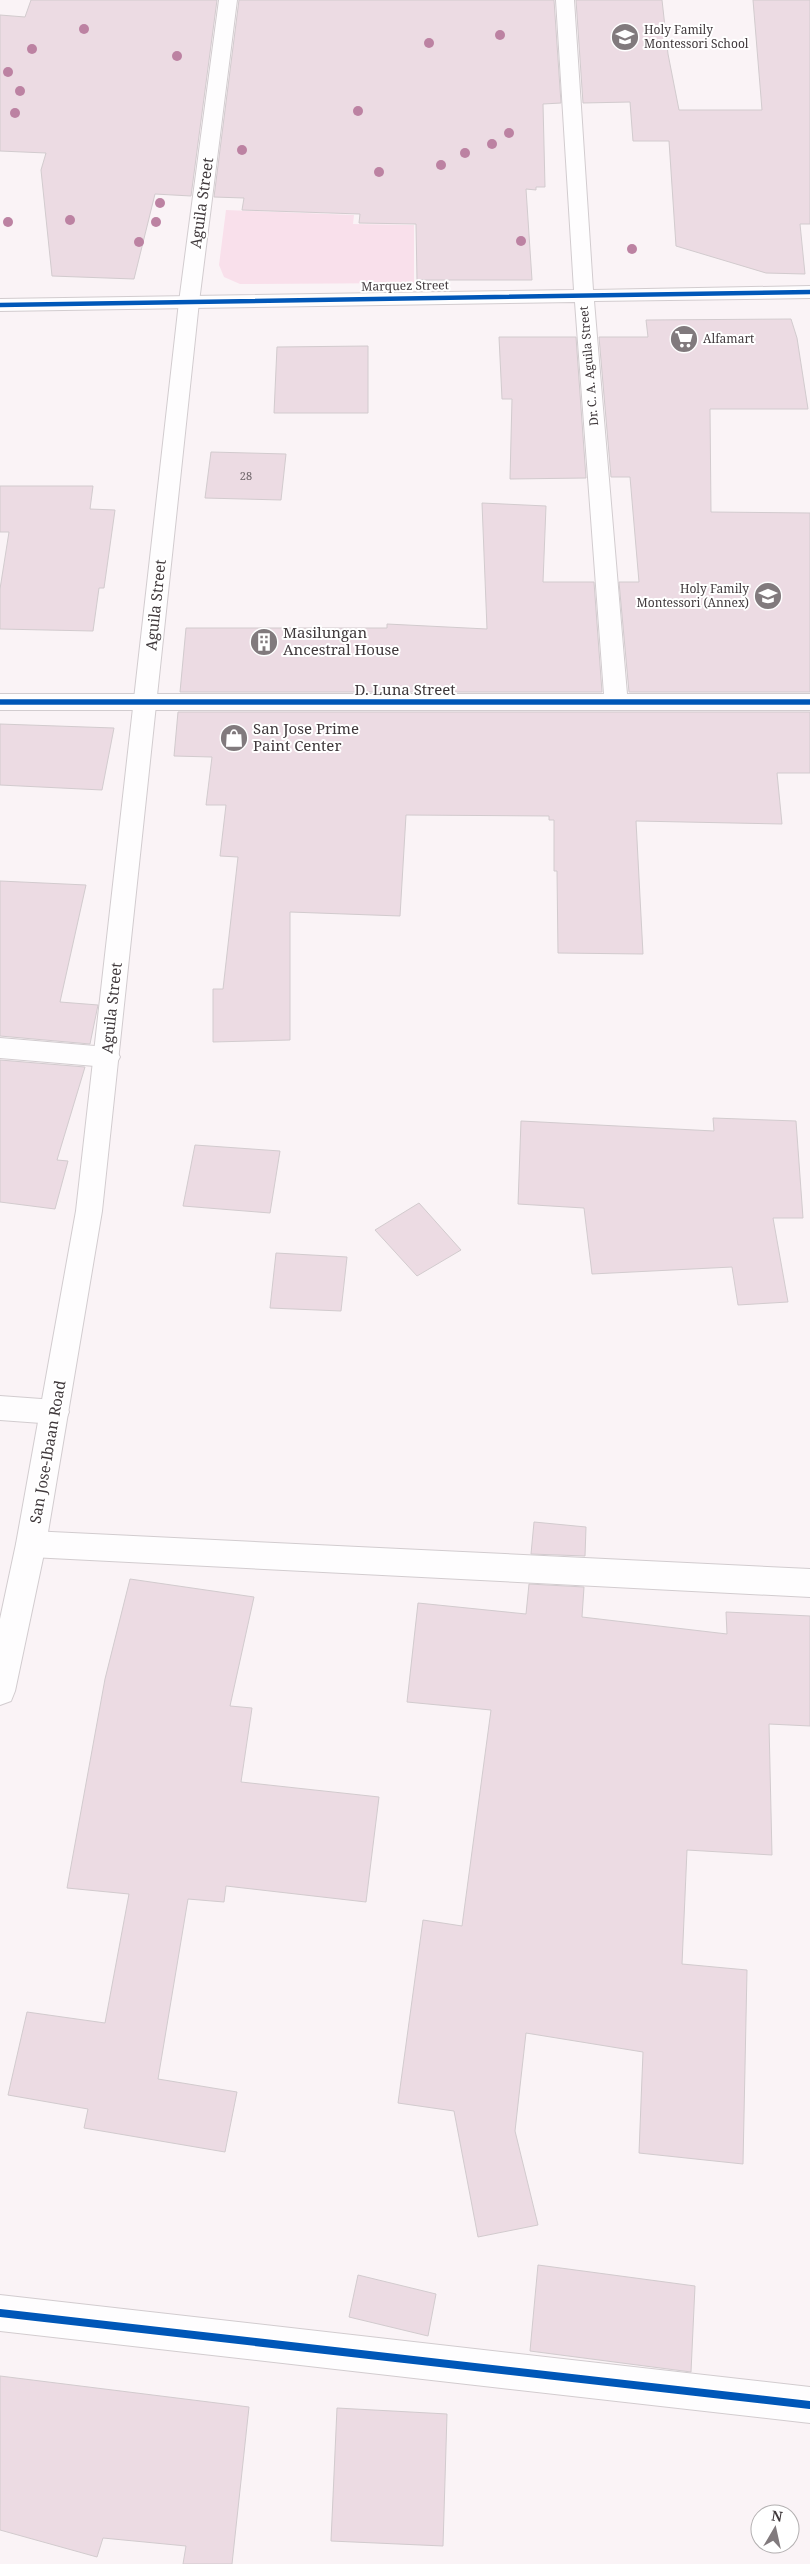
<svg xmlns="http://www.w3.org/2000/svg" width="810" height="2564" font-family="'Noto Serif',serif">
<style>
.green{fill:#f9e0eb}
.building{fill:#ecdbe3;stroke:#d2cbce}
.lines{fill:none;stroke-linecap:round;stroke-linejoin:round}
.lane-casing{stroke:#d2cccf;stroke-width:2}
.street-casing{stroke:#d2cccf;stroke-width:2}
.secondary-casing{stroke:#d2cccf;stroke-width:2}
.lane{fill:#fefdfe;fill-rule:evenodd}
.street{fill:#fefdfe;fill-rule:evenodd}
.secondary{fill:#fefdfe;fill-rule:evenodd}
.cycleway-far2-casing{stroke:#fff;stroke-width:7}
.cycleway-far1-casing{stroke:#fff;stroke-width:9}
.cycleway-casing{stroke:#fff;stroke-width:11}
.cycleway-far2{stroke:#0057b8;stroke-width:4.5}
.cycleway-far1{stroke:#0057b8;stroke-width:5.5}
.cycleway{stroke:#0057b8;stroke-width:8}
.tree{fill:#bc82a2}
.labels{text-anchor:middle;stroke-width:4;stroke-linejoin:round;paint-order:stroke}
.far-number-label{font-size:11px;fill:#6b6266}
.far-poi-label{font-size:12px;fill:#40393c;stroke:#fff;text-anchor:start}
.far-street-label{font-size:12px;fill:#40393c;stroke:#fff}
.street-label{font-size:15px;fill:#40393c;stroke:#fff}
.poi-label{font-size:15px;fill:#40393c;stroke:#fff;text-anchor:start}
</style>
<rect width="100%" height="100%" fill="#faf3f6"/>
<path class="green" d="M 226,210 L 354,215 L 353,224 L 414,225 L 414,283 L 240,284 L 224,277 L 219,265 Z"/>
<g class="building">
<path d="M 31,0 L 217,0 L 191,196 L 155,194 L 134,279 L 52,276 L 41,170 L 46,153 L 0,151 L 0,15 L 25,17 Z"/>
<path d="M 239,0 L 554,0 L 561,103 L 543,104 L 545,187 L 536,187 L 536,190 L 526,189 L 532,280 L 417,280 L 416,224 L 359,223 L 360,214 L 242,210 L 244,198 L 214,197 Z"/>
<path d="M 576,0 L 662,0 L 668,54 L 679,110 L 762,110 L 753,0 L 810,0 L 810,224 L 800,224 L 805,274 L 766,273 L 676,246 L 669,141 L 633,141 L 630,102 L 583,103 Z"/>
<path d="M 791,319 L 797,338 L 808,409 L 710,409 L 711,512 L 810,513 L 810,692 L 629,692 L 619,582 L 639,582 L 630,477 L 611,477 L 599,337 L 648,337 L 646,320 Z"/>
<path d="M 499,337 L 576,337 L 586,478 L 510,479 L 512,399 L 502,399 Z"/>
<path d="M 368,346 L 368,413 L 274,413 L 277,347 Z"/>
<path d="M 211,452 L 286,454 L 281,500 L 205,498 Z"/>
<path d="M 0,486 L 93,486 L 90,509 L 115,510 L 104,588 L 99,588 L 93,631 L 0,629 L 0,589 L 9,532 L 0,532 Z"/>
<path d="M 482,503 L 546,506 L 543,582 L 594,582 L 602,692 L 180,692 L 186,628 L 387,628 L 387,624 L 487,629 Z"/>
<path d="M 178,712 L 810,712 L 810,773 L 777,773 L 782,824 L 636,821 L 643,954 L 558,953 L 557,871 L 554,871 L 554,820 L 549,820 L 549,816 L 406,815 L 400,916 L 290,912 L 290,1040 L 213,1042 L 213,989 L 223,989 L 238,857 L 220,856 L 226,805 L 206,805 L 212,757 L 174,756 Z"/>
<path d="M 0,724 L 114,728 L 102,790 L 0,785 Z"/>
<path d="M 0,881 L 86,885 L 60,1002 L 98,1005 L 90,1044 L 0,1036 Z"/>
<path d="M 0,1060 L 85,1067 L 57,1160 L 68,1161 L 55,1209 L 0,1202 Z"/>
<path d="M 713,1118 L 796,1121 L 803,1218 L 773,1218 L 788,1302 L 738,1305 L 732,1267 L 592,1274 L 584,1208 L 518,1204 L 521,1121 L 714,1131 Z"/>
<path d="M 195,1145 L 280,1151 L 270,1213 L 183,1206 Z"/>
<path d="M 419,1203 L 461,1250 L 417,1276 L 375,1230 Z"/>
<path d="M 276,1253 L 347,1257 L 341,1311 L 270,1308 Z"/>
<path d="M 534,1522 L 586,1527 L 585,1556 L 531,1554 Z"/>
<path d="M 130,1579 L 254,1597 L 230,1706 L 252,1708 L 241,1782 L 379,1797 L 366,1902 L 226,1886 L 224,1902 L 188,1899 L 158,2079 L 237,2092 L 225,2152 L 84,2128 L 88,2109 L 8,2095 L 27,2012 L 105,2023 L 129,1894 L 67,1888 L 105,1679 Z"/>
<path d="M 529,1584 L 584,1587 L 582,1617 L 727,1634 L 726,1612 L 810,1616 L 810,1726 L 769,1724 L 772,1855 L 687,1850 L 682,1964 L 747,1970 L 743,2164 L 639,2153 L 643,2052 L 526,2033 L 515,2131 L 538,2225 L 478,2237 L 454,2111 L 398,2103 L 423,1920 L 462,1926 L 491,1710 L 407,1702 L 418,1603 L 526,1614 Z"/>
<path d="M 538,2265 L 695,2286 L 691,2372 L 530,2351 Z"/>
<path d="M 358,2275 L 436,2294 L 428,2336 L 349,2317 Z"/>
<path d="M 0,2376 L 249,2407 L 232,2564 L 183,2564 L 186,2546 L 103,2538 L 97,2557 L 0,2530 Z"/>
<path d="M 337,2408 L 447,2414 L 443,2546 L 331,2541 Z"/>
</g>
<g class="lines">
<defs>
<path id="lane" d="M 0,1396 L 55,1400 L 65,1403 L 69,1412 L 65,1421 L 55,1424 L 0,1420 Z"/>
<g id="street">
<path d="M 556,0 L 574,0 L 593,290 L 810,286 L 810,298 L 594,301 L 627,694 L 810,694 L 810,710 L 0,710 L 0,694 L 604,694 L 575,302 L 0,311 L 0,299 L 574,290 Z"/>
<path d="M 0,1038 L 107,1047 L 116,1050 L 120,1057 L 116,1064 L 107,1067 L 0,1058 Z"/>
<path d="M 31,1531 L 810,1569 L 810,1597 L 31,1557 L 21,1553 L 16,1544 L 21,1535 Z"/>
<path d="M 0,2295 L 810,2387 L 810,2423 L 0,2331 Z"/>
</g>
<path id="secondary" d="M 219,0 L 237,0 L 199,302 L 102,1211 L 46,1544 L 15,1691 L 11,1701 L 0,1705 L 0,1619 L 16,1544 L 76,1211 L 179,302 Z"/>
</defs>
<use href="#lane" class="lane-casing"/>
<use href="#street" class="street-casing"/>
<use href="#secondary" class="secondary-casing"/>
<use href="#lane" class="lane"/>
<use href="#street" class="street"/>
<use href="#secondary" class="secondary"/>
<defs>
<path id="cycleway-far2" d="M 0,305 L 810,292"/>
<path id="cycleway-far1" d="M 0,702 L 810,702"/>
<path id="cycleway" d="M 0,2313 L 810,2405"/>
</defs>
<use href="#cycleway-far2" class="cycleway-far2-casing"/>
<use href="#cycleway-far1" class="cycleway-far1-casing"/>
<use href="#cycleway" class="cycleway-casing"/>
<use href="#cycleway-far2" class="cycleway-far2"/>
<use href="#cycleway-far1" class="cycleway-far1"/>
<use href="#cycleway" class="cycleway"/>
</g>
<g class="tree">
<circle cx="84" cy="29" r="5"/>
<circle cx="500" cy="35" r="5"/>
<circle cx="429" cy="43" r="5"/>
<circle cx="32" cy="49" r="5"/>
<circle cx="177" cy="56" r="5"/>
<circle cx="8" cy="72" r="5"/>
<circle cx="20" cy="91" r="5"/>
<circle cx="358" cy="111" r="5"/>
<circle cx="15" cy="113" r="5"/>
<circle cx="509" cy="133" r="5"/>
<circle cx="492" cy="144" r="5"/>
<circle cx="242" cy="150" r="5"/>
<circle cx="465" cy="153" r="5"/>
<circle cx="441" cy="165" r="5"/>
<circle cx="379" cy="172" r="5"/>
<circle cx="160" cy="203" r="5"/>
<circle cx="70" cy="220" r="5"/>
<circle cx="8" cy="222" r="5"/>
<circle cx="156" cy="222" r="5"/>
<circle cx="521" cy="241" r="5"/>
<circle cx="139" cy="242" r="5"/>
<circle cx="632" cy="249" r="5"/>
</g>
<defs>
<symbol id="school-disc" viewBox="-11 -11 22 22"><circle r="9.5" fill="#817a7d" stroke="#fff"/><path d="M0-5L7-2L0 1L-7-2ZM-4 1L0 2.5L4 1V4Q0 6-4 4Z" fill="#fff"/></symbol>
<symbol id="supermarket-disc" viewBox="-11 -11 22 22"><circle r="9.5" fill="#817a7d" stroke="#fff"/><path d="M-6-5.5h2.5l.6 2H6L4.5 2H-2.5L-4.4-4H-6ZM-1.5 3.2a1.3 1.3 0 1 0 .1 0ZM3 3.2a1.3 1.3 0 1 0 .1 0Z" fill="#fff"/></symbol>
<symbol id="building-disc" viewBox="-11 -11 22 22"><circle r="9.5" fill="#817a7d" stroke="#fff"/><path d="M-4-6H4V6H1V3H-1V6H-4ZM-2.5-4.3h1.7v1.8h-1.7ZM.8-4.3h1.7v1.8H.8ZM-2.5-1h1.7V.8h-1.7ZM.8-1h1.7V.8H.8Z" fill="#fff"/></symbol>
<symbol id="shop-disc" viewBox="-11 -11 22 22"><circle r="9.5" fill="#817a7d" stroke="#fff"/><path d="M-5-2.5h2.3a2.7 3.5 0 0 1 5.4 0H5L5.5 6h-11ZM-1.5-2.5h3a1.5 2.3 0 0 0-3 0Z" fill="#fff"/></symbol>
</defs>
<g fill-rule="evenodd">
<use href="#school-disc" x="609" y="21" width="32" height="32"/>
<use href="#supermarket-disc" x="668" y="323" width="32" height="32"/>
<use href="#school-disc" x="752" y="580" width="32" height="32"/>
<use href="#building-disc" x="248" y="626" width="32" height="32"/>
<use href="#shop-disc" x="218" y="722" width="32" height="32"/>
</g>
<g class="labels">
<g class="far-number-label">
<text x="246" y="480">28</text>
</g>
<g class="far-poi-label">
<text x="644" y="34">Holy Family<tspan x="644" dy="14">Montessori School</tspan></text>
<text x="703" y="343">Alfamart</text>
<text x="749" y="593" text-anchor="end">Holy Family<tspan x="749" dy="14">Montessori (Annex)</tspan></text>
</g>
<g class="far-street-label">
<text transform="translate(405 286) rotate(-1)" y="4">Marquez Street</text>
<text transform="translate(589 366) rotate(-95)" y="4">Dr. C. A. Aguila Street</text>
</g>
<g class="street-label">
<text transform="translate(202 203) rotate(-82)" y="5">Aguila Street</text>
<text transform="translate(156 605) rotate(-84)" y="5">Aguila Street</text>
<text x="405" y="695">D. Luna Street</text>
<text transform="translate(112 1008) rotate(-84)" y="5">Aguila Street</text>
<text transform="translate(48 1452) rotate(-80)" y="5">San Jose-Ibaan Road</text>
</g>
<g class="poi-label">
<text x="283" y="638">Masilungan<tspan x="283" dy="17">Ancestral House</tspan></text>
<text x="253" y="734">San Jose Prime<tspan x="253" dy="17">Paint Center</tspan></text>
</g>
</g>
<g transform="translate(775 2529) rotate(9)"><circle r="24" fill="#ffffff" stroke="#b3b0b1"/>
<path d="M0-4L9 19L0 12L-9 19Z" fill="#817a7d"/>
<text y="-8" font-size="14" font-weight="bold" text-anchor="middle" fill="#40393c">N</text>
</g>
</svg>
